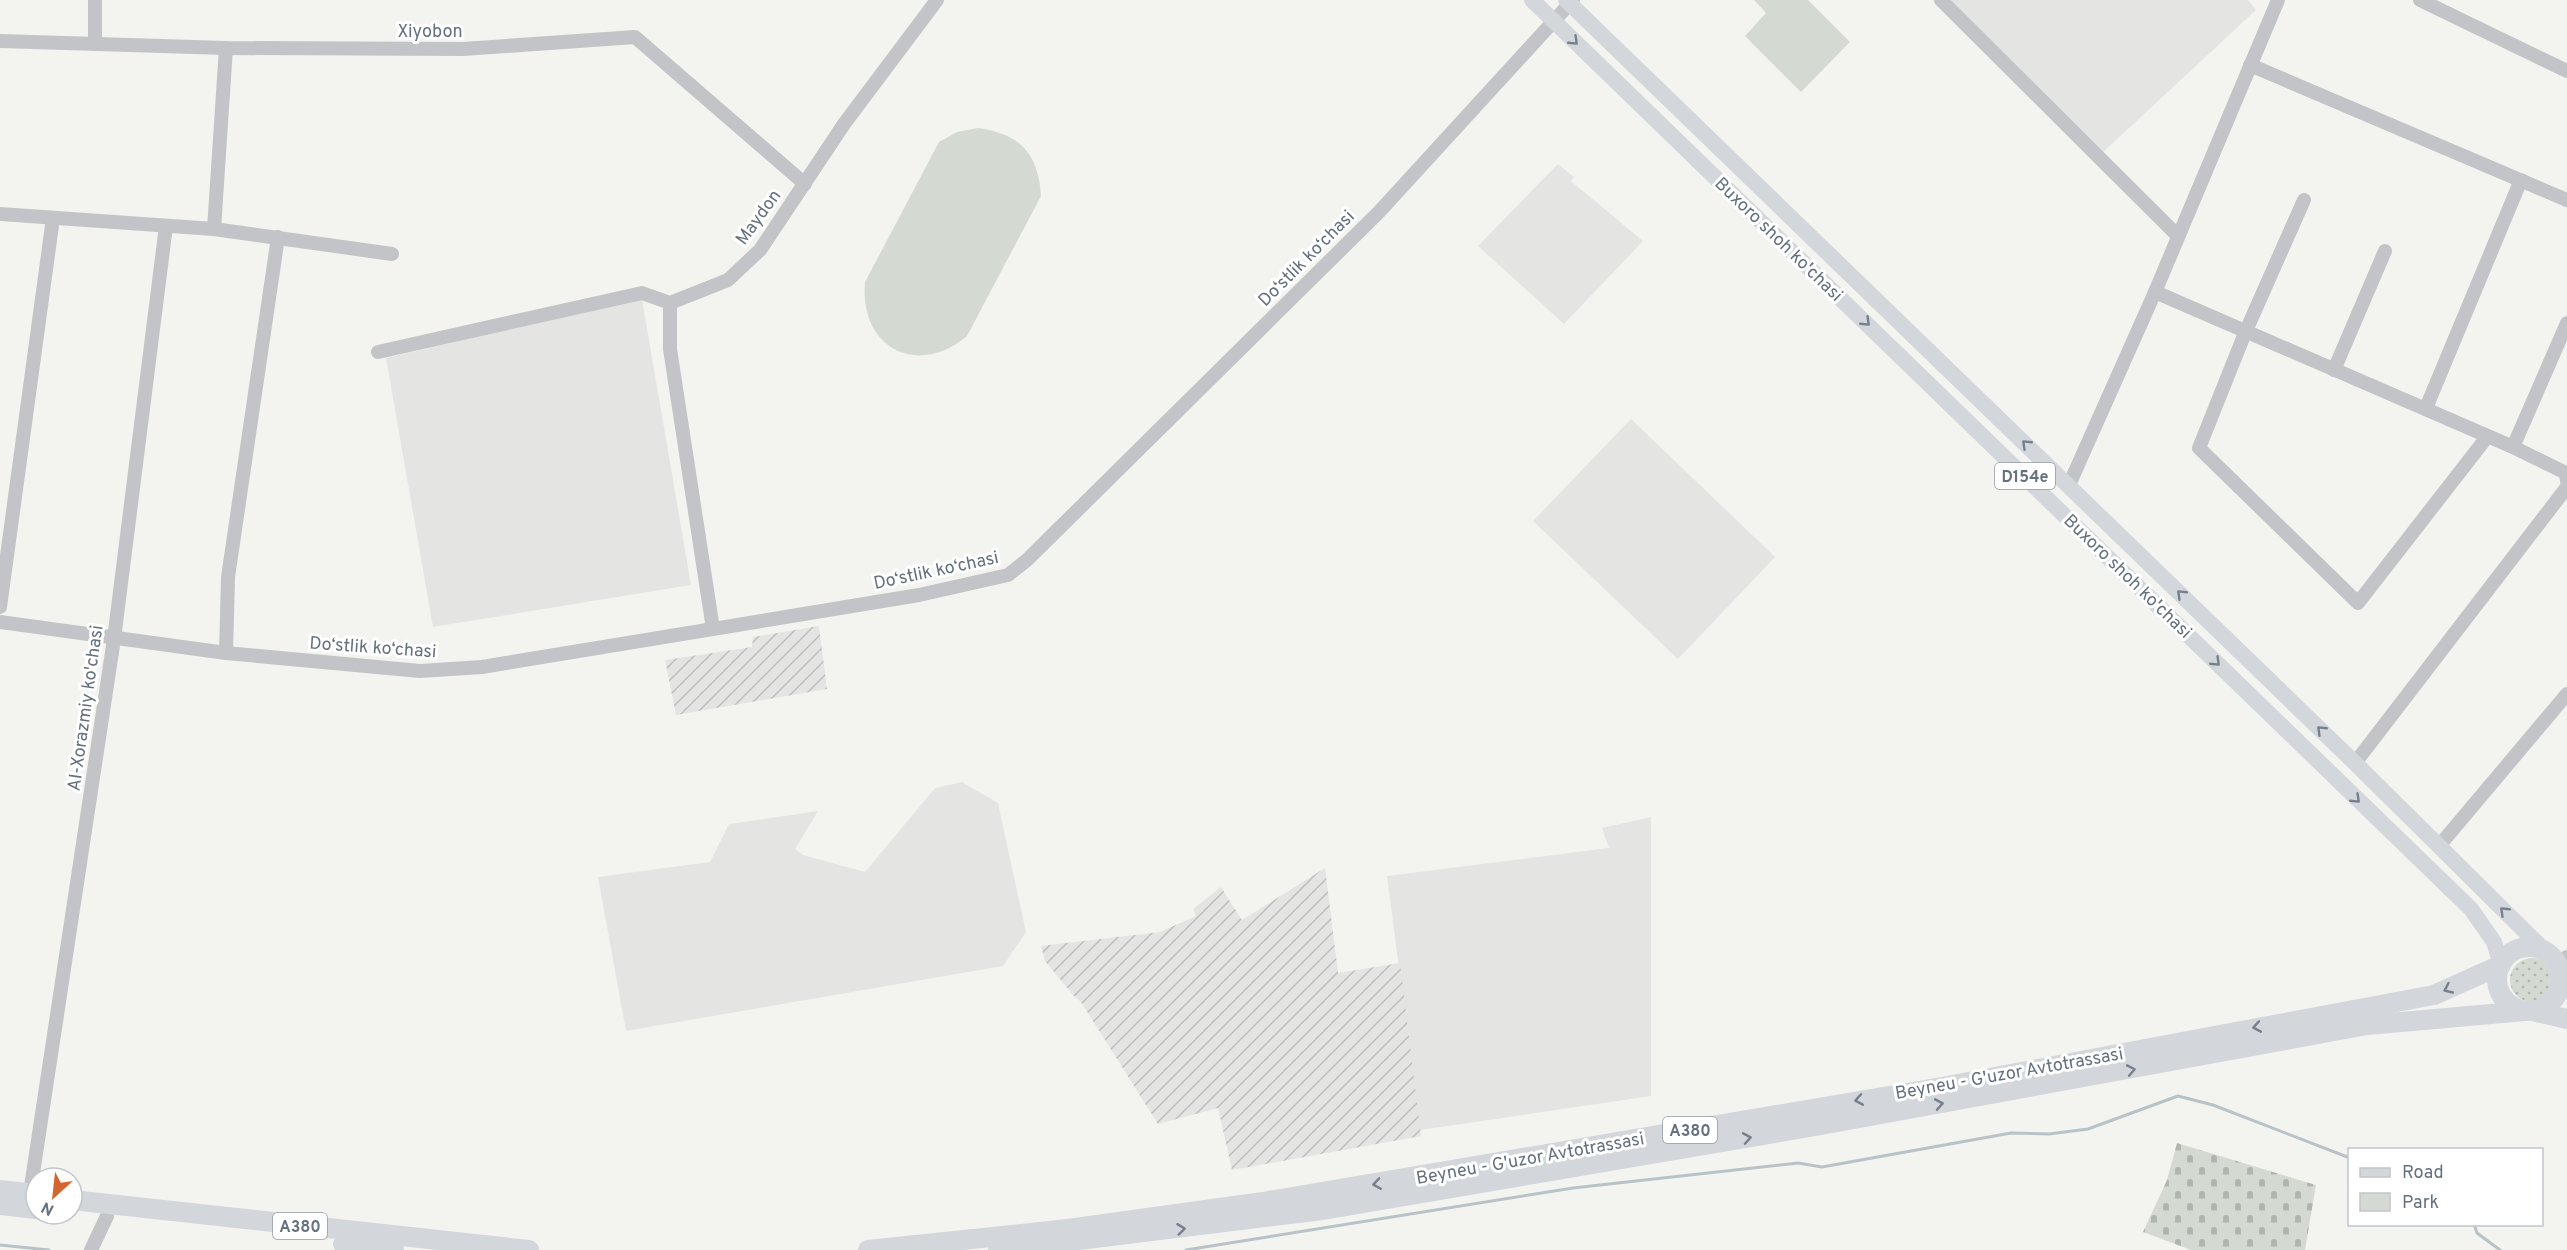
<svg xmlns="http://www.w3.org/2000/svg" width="2567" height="1250" font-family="Overpass,sans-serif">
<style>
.built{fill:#e4e5e3}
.industrial{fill:url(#industrial-furrows)}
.grass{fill:url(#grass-dots)}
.cemetery{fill:url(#cemetery-stones)}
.green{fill:#d4dad1}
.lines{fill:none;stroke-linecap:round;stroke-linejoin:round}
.stream{stroke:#b9c2c7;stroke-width:3}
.minor{stroke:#c2c4c8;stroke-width:14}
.major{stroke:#d3d7db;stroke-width:16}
.highway{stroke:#d3d7db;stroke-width:20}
.oneway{stroke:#76808d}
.labels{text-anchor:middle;stroke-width:6;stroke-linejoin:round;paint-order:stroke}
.shield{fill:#fff;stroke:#939ca5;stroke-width:1.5}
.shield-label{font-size:16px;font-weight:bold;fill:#65717f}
.street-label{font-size:18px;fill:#65717f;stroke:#fff}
</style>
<defs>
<pattern id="industrial-furrows" width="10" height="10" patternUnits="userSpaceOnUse" patternTransform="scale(1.5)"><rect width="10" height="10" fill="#e4e5e3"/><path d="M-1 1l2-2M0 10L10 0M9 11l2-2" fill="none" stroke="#bcbebd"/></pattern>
<pattern id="grass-dots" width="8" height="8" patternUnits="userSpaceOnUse" patternTransform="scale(1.5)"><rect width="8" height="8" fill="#d4dad1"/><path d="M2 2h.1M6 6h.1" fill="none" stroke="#b0b5af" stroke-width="1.8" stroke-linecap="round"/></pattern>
<pattern id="cemetery-stones" width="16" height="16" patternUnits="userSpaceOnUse" patternTransform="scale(1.5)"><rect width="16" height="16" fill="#d4dad1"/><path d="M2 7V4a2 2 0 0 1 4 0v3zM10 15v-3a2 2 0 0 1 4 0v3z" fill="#b0b5af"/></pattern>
</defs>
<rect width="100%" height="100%" fill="#f3f4f0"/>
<g class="built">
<path d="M 1946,0 L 2248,0 L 2256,10 L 2100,155 Z"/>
<path d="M 1558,164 L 1574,177 L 1571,181 L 1643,241 L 1564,324 L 1478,246 Z"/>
<path d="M 642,299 L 691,585 L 433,627 L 386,358 Z"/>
<path d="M 1631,419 L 1775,557 L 1678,659 L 1533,521 Z"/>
<path d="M 962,782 L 998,803 L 1026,932 L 1003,966 L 626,1031 L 598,877 L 710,862 L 729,824 L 818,811 L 795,849 L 803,855 L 865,872 L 935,788 Z"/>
<path d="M 1651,817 L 1651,1096 L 1420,1130 L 1387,876 L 1609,848 L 1602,828 Z"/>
</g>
<g class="industrial">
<path d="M 819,626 L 827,689 L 676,715 L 665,660 L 752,647 L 753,637 Z"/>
<path d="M 1325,868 L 1338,973 L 1400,963 L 1421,1136 L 1232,1170 L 1218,1108 L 1158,1124 L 1081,1002 L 1073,995 L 1045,961 L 1041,946 L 1160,932 L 1196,916 L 1193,909 L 1221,887 L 1242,920 Z"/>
</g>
<circle class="grass" cx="2532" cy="980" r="22"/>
<path class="cemetery" d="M 2177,1143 L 2316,1185 L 2305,1250 L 2191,1250 L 2143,1232 L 2167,1180 Z"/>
<g class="green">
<path d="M 1754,0 L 1808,0 L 1850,42 L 1801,92 L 1745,36 L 1766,13 Z"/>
<path d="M 978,128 C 1020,134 1038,153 1041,196 L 967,336 C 917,378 859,348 865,282 L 939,142 L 957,132 Z"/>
</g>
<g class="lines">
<g class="stream">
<path d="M 2474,1224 L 2477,1233 L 2500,1250"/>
<path d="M 0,1245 L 49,1250"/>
<path d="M 1186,1250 L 1573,1188 L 1798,1163 L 1822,1167 L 2011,1133 L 2049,1134 L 2088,1129 L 2178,1096 L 2213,1105 L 2350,1158"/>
</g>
<g class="minor">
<path d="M 95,0 L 95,44"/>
<path d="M 1941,0 L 2178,236"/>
<path d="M 2420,0 L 2567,71"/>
<path d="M 0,41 L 226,48 L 463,49 L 635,37 L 805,184"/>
<path d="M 2250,65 L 2567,200"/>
<path d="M 2304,200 L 2245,333 L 2199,448 L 2358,603 L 2487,437"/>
<path d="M 0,214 L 214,229 L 392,254"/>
<path d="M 214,229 L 226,48"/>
<path d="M 2155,292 L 2513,447 L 2566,473 L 2567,481"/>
<path d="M 378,352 L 642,293 L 670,303"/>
<path d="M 2334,370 L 2385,251"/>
<path d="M 2426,408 L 2521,180"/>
<path d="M 2513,447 L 2567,323"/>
<path d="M 2069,485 L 2155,292 L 2278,0"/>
<path d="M 0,607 L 53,218"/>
<path d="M 0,622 L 226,653 L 420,671 L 482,667 L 919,595 L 1008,575 L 1027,560 L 1379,212 L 1573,0"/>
<path d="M 713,629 L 670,349 L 670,303 L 728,280 L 760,250 L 844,124 L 937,0"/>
<path d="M 226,653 L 228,577 L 278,237"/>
<path d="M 2355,763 L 2567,487"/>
<path d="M 2439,846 L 2567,694"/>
<path d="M 2557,963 L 2567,957"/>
<path d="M 30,1193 L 114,639 L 166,226"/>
<path d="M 91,1250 L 107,1216"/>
</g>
<g class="major">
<path d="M 1532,0 L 2471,909 L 2494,942 L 2501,965"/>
<path d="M 1566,0 L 2355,763 L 2546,952"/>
</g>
<g class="highway">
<circle cx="2529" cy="979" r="32"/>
<path d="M 2532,1011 L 2567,1019"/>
<path d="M 0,1190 L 36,1194"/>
<path d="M 72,1200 L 529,1250"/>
<path d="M 0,1205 L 36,1209"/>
<path d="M 343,1244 L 394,1250"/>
<path d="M 868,1250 L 1068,1229 L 1263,1202 L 1942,1087 L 2434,995 L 2501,965"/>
<path d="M 998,1250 L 1323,1210 L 1821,1125 L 2367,1025 L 2525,1011"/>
</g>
</g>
<defs><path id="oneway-chevron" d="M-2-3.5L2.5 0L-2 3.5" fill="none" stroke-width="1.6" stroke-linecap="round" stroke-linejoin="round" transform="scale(1.5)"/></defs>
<g class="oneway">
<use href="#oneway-chevron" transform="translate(1574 41) rotate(44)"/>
<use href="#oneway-chevron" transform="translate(1866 322) rotate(44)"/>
<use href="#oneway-chevron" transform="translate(2026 444) rotate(-136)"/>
<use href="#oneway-chevron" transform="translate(2181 594) rotate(-136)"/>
<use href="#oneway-chevron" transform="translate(2216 662) rotate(44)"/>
<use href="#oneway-chevron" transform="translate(2321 730) rotate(-136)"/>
<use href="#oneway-chevron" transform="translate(2356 799) rotate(44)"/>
<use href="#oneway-chevron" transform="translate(2504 911) rotate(-136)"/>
<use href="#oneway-chevron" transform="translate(2448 989) rotate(155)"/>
<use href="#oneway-chevron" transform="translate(2257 1027) rotate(170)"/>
<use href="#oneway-chevron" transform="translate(2131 1070) rotate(-11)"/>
<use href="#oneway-chevron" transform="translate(1859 1100) rotate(170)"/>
<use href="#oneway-chevron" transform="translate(1939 1104) rotate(-10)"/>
<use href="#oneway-chevron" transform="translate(1747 1138) rotate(-10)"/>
<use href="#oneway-chevron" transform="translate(1377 1184) rotate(171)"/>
<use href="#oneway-chevron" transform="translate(1181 1229) rotate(-7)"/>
</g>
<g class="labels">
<g class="shield">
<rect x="1995" y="463" width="60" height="26" rx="4.5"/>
<rect x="1663" y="1117" width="54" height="26" rx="4.5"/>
<rect x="273" y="1213" width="54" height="26" rx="4.5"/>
</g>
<g class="shield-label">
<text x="2025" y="482">D154e</text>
<text x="1690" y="1136">A380</text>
<text x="300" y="1232">A380</text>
</g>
<g class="street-label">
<text x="430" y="37">Xiyobon</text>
<text transform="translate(758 217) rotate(-54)" y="6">Maydon</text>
<text transform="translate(1779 239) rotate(44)" y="6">Buxoro shoh ko'chasi</text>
<text transform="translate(1306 258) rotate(-45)" y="6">Do‘stlik ko‘chasi</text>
<text transform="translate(936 570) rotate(-12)" y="6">Do‘stlik ko‘chasi</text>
<text transform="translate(2128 576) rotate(44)" y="6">Buxoro shoh ko'chasi</text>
<text transform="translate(373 647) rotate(4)" y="6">Do‘stlik ko‘chasi</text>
<text transform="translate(85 708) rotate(-82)" y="6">Al-Xorazmiy ko'chasi</text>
<text transform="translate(2009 1073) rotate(-10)" y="6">Beyneu - G'uzor Avtotrassasi</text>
<text transform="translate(1530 1158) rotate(-10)" y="6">Beyneu - G'uzor Avtotrassasi</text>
</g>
</g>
<rect x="2348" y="1148" width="195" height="78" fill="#ffffff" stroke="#c1c6cc" stroke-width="1.5"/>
<rect x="2360" y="1168" width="30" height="9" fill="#d3d7db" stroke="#c1c6cc" stroke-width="1.5"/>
<text x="2402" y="1178" font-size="18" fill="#65717f">Road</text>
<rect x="2360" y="1193" width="30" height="18" fill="#d4dad1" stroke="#c1c6cc" stroke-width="1.5"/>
<text x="2402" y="1208" font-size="18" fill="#65717f">Park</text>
<g transform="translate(54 1196) rotate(207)"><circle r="28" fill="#ffffff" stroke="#c1c6cc" stroke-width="1.5"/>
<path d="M0-4.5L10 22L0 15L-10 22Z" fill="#d5652f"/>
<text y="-9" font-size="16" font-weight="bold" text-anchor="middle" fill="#65717f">N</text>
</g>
</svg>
